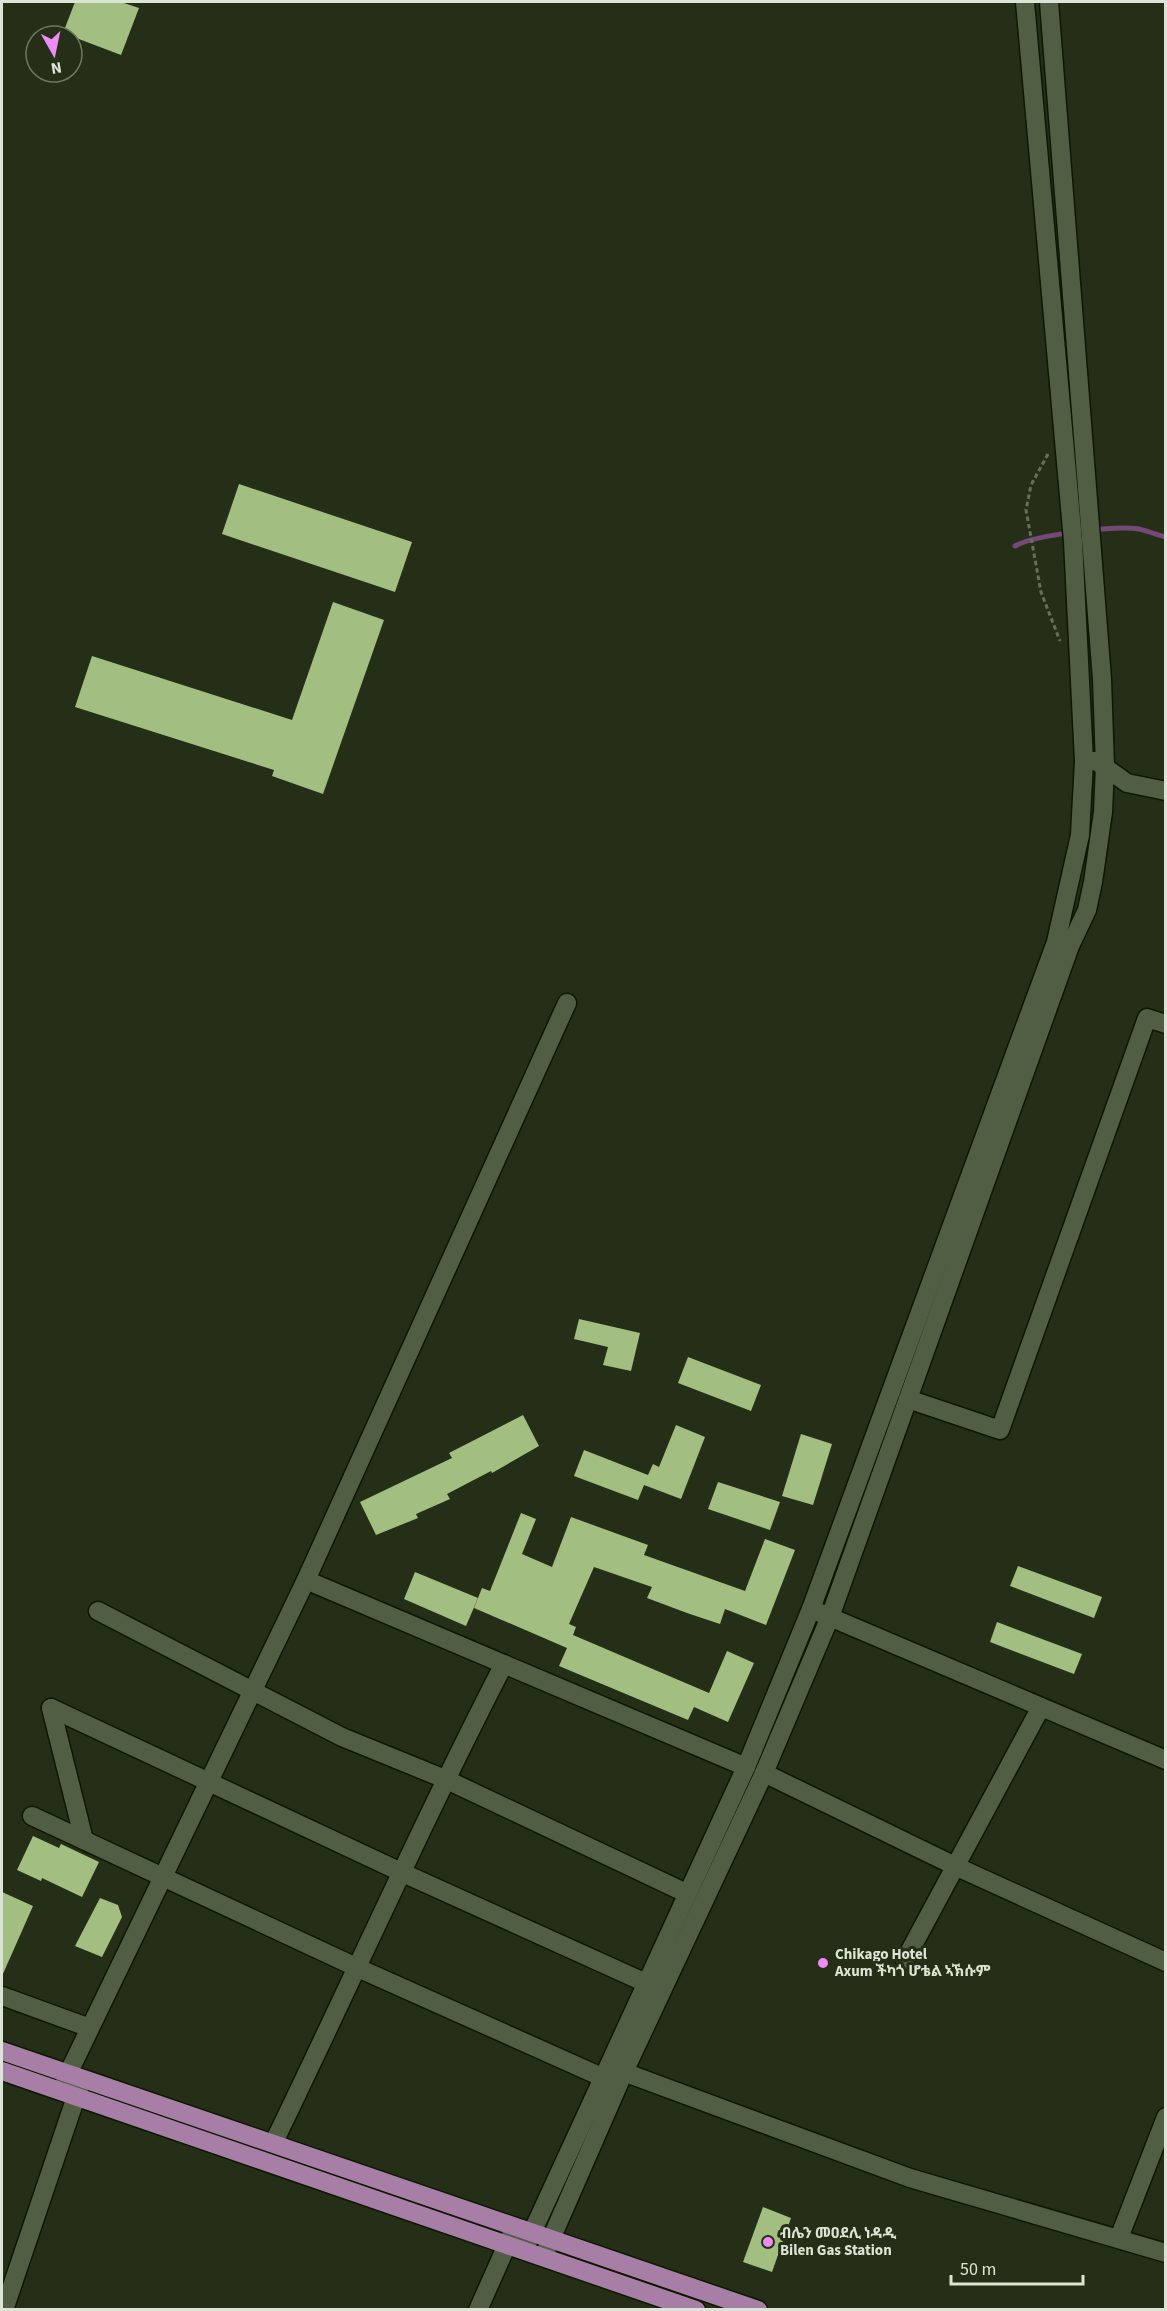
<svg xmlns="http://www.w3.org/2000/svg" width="1167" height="2311" font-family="'Source Sans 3','Noto Sans Ethiopic',sans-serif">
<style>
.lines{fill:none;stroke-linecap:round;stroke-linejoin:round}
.stream{stroke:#744977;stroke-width:5}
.building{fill:#a2be81}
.minor-casing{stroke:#0e1702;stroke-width:21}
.tertiary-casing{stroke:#0e1702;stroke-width:21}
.trunk-casing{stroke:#0e1702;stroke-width:21}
.path{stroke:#666f5b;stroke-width:3;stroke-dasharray:4.5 3;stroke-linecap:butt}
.minor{stroke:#525e44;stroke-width:18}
.tertiary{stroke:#525e44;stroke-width:18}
.trunk{stroke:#a77fa6;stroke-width:18}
.poi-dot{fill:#ef8bf6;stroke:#252f18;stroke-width:2}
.labels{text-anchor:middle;stroke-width:6;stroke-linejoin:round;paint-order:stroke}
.poi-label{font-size:15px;font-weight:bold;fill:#dce4d5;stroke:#252f18;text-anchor:start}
</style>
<rect width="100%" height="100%" fill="#252f18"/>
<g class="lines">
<path class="stream" d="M 1015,546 C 1034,535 1116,525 1139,529 C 1148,531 1157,535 1166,537"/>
</g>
<g class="building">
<path d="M 75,2 L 121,2 L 139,8 L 121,55 L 63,33 Z"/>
<path d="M 239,484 L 412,542 L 395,592 L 222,534 Z"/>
<path d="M 333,602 L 384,620 L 323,794 L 272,776 L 274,770 L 75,707 L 92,656 L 292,720 Z"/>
<path d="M 579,1319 L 640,1333 L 631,1371 L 603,1365 L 608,1347 L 574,1339 Z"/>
<path d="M 688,1357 L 761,1385 L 751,1411 L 678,1383 Z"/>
<path d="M 523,1415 L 539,1446 L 492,1473 L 491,1471 L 447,1494 L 450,1499 L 416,1514 L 418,1518 L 376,1535 L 360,1502 L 452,1458 L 449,1453 Z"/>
<path d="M 676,1425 L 705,1437 L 681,1499 L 644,1485 L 638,1500 L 574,1476 L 584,1450 L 648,1475 L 653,1464 L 659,1467 Z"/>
<path d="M 801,1434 L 832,1444 L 813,1505 L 782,1496 Z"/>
<path d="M 718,1482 L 780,1502 L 770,1530 L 708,1509 Z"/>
<path d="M 521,1513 L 536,1519 L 522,1554 L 552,1567 L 571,1517 L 648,1545 L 644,1555 L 745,1591 L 765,1539 L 795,1550 L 766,1625 L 725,1609 L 720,1624 L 687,1613 L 647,1598 L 652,1587 L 594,1567 L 569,1624 L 576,1627 L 573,1635 L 709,1693 L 727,1651 L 754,1663 L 728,1722 L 694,1707 L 688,1720 L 559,1666 L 567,1648 L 474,1608 L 482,1588 L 490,1591 Z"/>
<path d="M 1018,1566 L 1102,1597 L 1094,1618 L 1010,1586 Z"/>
<path d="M 415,1572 L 478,1598 L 466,1626 L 404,1599 Z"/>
<path d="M 997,1622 L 1082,1654 L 1074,1674 L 990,1642 Z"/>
<path d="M 33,1836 L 59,1848 L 61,1844 L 99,1862 L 82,1897 L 42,1878 L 41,1881 L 17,1870 Z"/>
<path d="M 2,1892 L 33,1906 L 2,1976 Z"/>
<path d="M 100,1898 L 118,1905 L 122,1917 L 102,1957 L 75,1946 Z"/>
<path d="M 763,2207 L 791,2218 L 772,2272 L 743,2262 Z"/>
</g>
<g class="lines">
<defs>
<g id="minor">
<path d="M 1084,761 L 1096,761 L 1127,783 L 1166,791"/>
<path d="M 908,1399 L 1000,1430 L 1147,1018 L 1166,1024"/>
<path d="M 306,1580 L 746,1767"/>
<path d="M 811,1609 L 1166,1760"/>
<path d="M 98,1611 L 342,1737 L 445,1779 L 686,1893"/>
<path d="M 51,1708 L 403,1873 L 646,1983"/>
<path d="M 51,1708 L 84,1840"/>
<path d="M 764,1773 L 955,1866 L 1166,1962"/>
<path d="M 32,1816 L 358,1968 L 604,2078"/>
<path d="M 905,1960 L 1041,1707"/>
<path d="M 2,1996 L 90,2028"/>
<path d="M 610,2067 L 910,2178 L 1166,2253"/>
<path d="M 62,2091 L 68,2074 L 306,1580 L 567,1003"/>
<path d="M 274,2142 C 351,1983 423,1821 504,1664"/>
<path d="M 1119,2238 L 1166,2117"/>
<path d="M 4,2310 L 82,2079"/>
<path d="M 478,2310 L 515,2227"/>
</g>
<g id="tertiary">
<path d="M 524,2250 L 746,1767 L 811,1609 L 1056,942 L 1080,835 L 1084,761 L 1073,541 L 1025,2"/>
<path d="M 545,2253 L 624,2072 L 764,1773 L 830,1617 L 1070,946 L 1087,910 L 1093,882 L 1103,812 L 1105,766 L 1102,679 L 1049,2"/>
</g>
<g id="trunk">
<path d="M 2,2051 L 758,2310"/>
<path d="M 2,2071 L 696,2310"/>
</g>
</defs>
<use href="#minor" class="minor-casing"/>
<use href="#tertiary" class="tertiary-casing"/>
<use href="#trunk" class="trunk-casing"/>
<path class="path" d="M 1048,454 L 1031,485 L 1026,510 L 1041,592 L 1060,641"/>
<use href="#minor" class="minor"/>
<use href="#tertiary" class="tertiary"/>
<use href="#trunk" class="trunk"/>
</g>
<g class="poi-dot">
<circle cx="823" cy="1963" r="6"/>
<circle cx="768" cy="2242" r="6"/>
</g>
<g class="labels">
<g class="poi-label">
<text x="835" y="1959">Chikago Hotel<tspan x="835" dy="17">Axum ችካጎ ሆቴል ኣኽሱም</tspan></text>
<text x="780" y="2238">ብሌን መዐደሊ ነዳዲ<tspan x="780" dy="17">Bilen Gas Station</tspan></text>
</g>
</g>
<rect width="1167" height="2311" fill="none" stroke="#dce4d5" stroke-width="6"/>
<g transform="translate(54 54) rotate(171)"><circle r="28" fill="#252f18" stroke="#6e7764" stroke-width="1.5"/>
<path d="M0-4.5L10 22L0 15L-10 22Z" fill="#ef8bf6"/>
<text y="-9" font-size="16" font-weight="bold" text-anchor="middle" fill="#dce4d5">N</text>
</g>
<path d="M951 2275v9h132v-9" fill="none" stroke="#dce4d5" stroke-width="3"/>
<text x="960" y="2275" font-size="18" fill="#dce4d5" stroke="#252f18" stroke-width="4.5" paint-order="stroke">50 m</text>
</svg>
